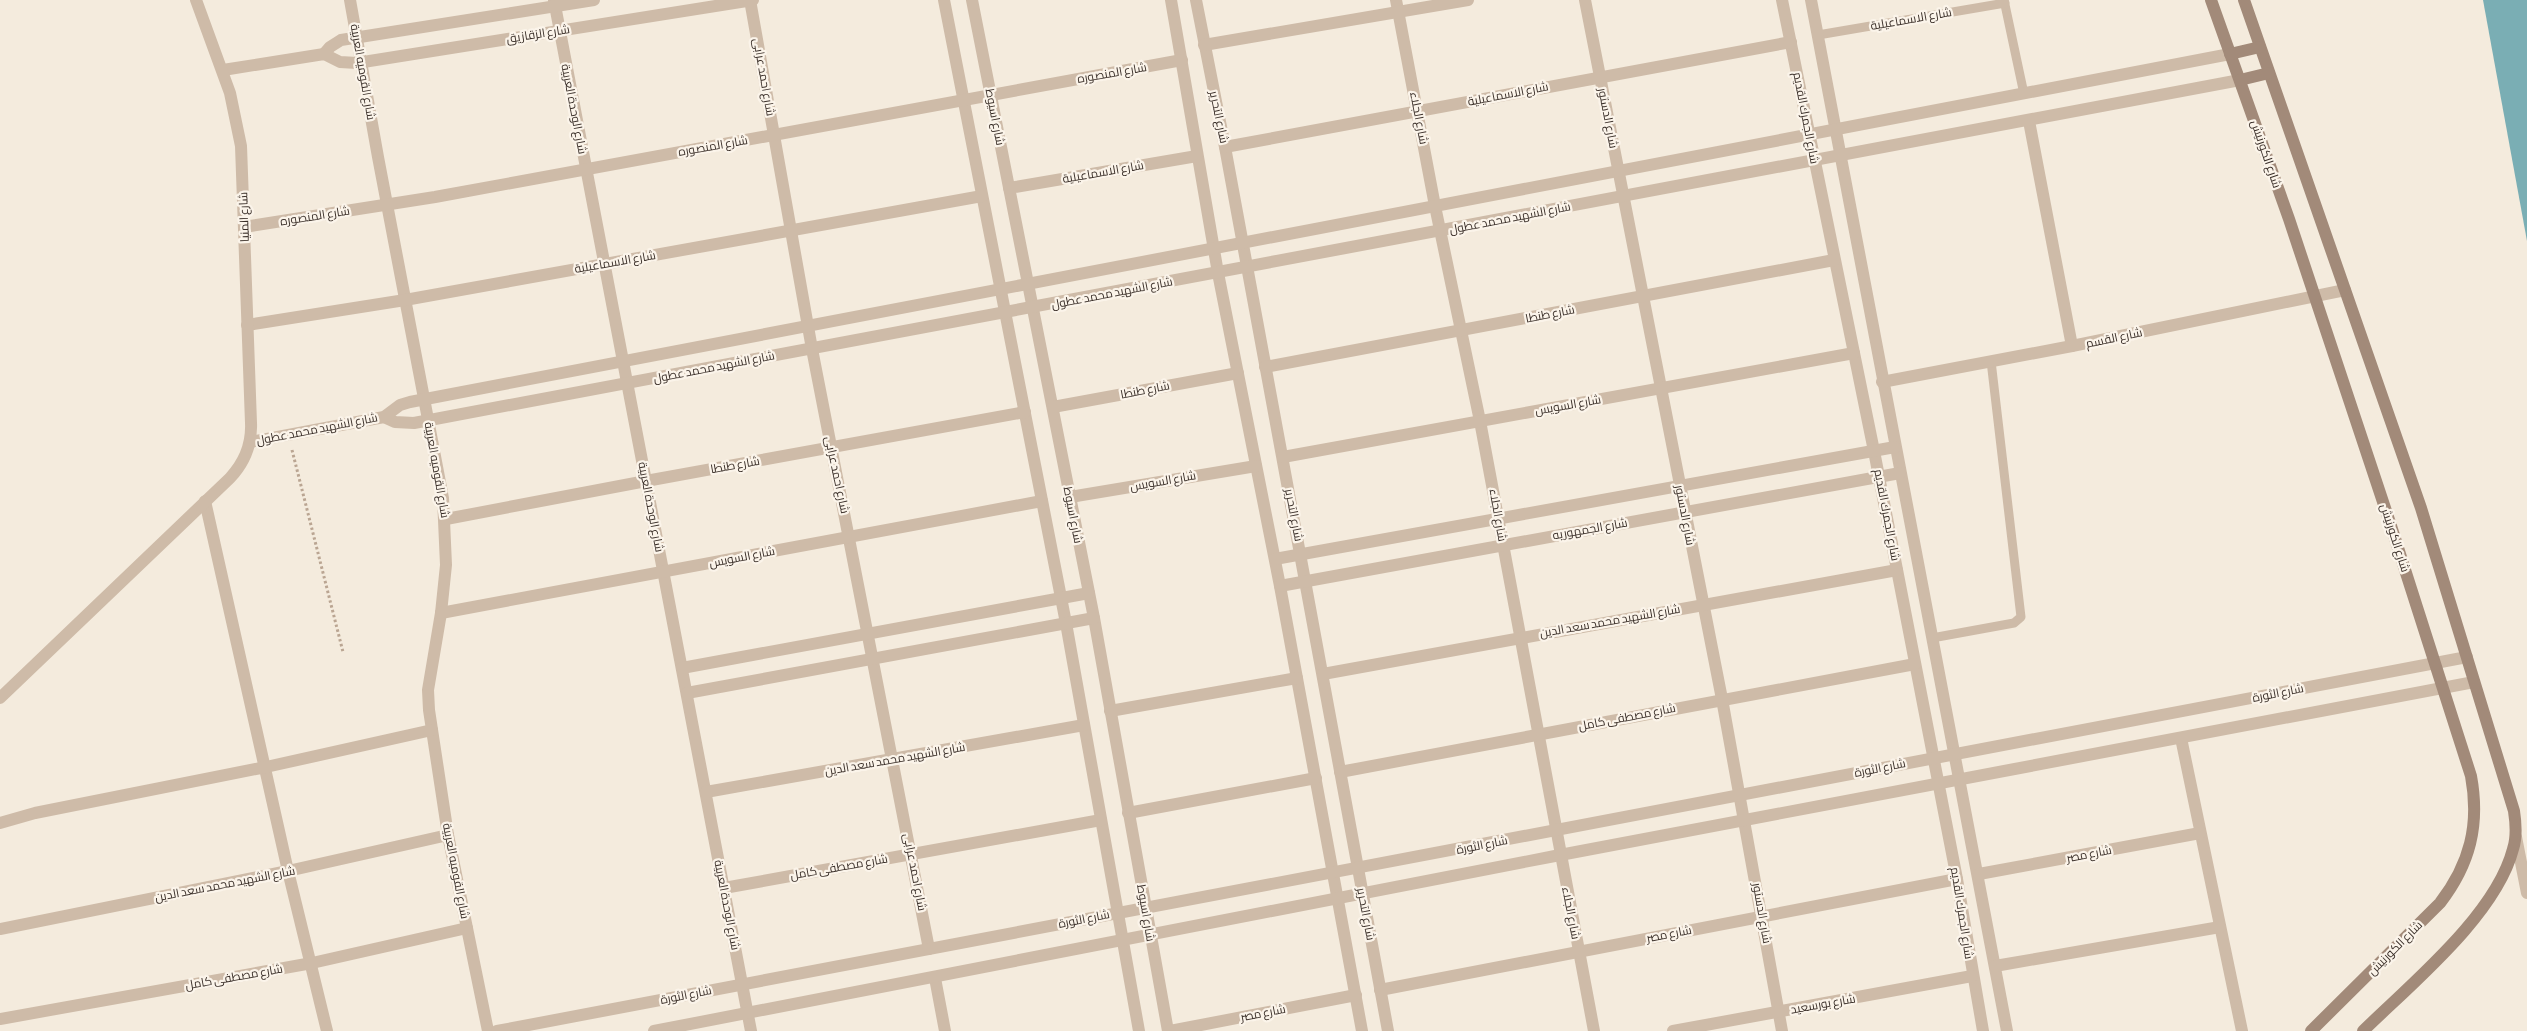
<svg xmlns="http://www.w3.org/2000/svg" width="2527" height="1031" font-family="'Asap Condensed',Cairo,sans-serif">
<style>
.water{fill:#7aaeb4}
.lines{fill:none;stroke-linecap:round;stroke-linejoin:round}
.path{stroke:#baa592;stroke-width:3;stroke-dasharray:2.5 2.5;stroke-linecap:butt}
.lane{stroke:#cebba8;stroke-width:9}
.street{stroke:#cebba8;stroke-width:12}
.secondary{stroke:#a28a79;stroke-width:12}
.labels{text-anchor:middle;stroke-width:4.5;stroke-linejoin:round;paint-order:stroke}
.street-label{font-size:12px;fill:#3a2f29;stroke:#fbf4ea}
</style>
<rect width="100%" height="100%" fill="#f4ebdd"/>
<path class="water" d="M 2483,0 L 2527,0 L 2527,241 Z"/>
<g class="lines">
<path class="path" d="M 292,450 L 343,652"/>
<g class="lane">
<path d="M 2004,0 L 2024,94"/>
<path d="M 1818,35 L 2005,3"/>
<path d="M 1932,638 L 2014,623 L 2021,617 L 1991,361"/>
</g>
<g class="street">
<path d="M 350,0 L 378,157 L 443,498 L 446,565 L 441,613 L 428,690 L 429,710 L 448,835 L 488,1031"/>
<path d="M 554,0 L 751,1031"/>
<path d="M 750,0 L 812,349 L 929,949"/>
<path d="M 944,0 L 1066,623 L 1139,1031"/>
<path d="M 972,0 L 1094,618 L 1168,1031"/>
<path d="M 1171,0 L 1218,273 L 1280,586 L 1362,1031"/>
<path d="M 1196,0 L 1225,147 L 1388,1031"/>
<path d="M 1396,0 L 1435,206 L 1480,421 L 1594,1031"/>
<path d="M 1585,0 L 1722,699 L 1782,1031"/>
<path d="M 1782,0 L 1874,451 L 1957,879 L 1983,1031"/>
<path d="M 1811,0 L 2007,1031"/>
<path d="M 1204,45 L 1468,0"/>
<path d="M 324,54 L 330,47 L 341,40 L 594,0"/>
<path d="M 223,70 L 324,54 L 340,62 L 357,63 L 753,0"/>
<path d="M 2029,121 L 2072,346"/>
<path d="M 1225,147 L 1791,42"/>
<path d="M 1009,188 L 1197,156"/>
<path d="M 244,227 L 435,197 L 1182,60"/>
<path d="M 247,325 L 405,300 L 982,196"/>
<path d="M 1265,367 L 1834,260"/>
<path d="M 1882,382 L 2072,346 L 2345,290"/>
<path d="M 1053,407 L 1238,373"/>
<path d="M 384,417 L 395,422 L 414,423 L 2240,80"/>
<path d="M 250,442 L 384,417 L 400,405 L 410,402 L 2230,54"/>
<path d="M 1283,457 L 1854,353"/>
<path d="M 1070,497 L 1256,466"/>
<path d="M 205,501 L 288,871 L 327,1031"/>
<path d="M 446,519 L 646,481 L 1025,412"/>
<path d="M 1275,559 L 1895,447"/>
<path d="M 1280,586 L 1900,473"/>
<path d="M 441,613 L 1042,501"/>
<path d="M 682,668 L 1089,593"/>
<path d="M 1323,674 L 1897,570"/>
<path d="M 687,693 L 1094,618"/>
<path d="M 0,698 L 230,478 C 245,462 252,445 251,423 L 241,146 L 230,93 L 196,0"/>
<path d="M 1110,711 L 1297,678"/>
<path d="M 2181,738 L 2242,1031"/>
<path d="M 1340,772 L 1915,664"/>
<path d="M 706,792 L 1084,725"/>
<path d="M 1128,813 L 1316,778"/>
<path d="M 0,823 L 35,813 L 266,767 L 432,730"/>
<path d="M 2516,837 L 2527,893"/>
<path d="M 1979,874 L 2200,833"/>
<path d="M 724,888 L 1101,820"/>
<path d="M 0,929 L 288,871 L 448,835"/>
<path d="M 1995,966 L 2220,927"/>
<path d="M 935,978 L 945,1031"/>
<path d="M 1380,990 L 1957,879"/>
<path d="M 0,1019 L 312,963 L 467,928"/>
<path d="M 497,1031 L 2467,657"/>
<path d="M 654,1031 L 1560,855 L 2474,682"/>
<path d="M 1170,1031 L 1356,995"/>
<path d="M 1673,1031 L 1972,976"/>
</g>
<g class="secondary">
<path d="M 2211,0 L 2289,219 L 2391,526 L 2471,776 C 2480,825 2470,864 2440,903 L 2311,1031"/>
<path d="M 2244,0 L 2421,508 L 2514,811 C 2516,824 2517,837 2513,849 C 2496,915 2411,984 2363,1031"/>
<path d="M 2230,54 L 2260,47"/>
<path d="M 2240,80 L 2269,73"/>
</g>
</g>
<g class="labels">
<g class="street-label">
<text transform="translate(1911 19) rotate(-10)" y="4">شارع الاسماعيلية</text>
<text transform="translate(538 34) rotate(-9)" y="4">شارع الزقازيق</text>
<text transform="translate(363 72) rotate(80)" y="4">شارع القوميه العربية</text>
<text transform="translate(1112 73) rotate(-10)" y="4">شارع المنصوره</text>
<text transform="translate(764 77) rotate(80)" y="4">شارع احمد عرابى</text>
<text transform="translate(1508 94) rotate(-11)" y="4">شارع الاسماعيلية</text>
<text transform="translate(574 109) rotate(79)" y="4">شارع الوحدة العربية</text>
<text transform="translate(995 117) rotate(79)" y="4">شارع اسيوط</text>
<text transform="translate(1219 117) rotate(78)" y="4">شارع التحرير</text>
<text transform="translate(1419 118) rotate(79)" y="4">شارع الجلاء</text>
<text transform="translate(1608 118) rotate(79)" y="4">شارع الدستور</text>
<text transform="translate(1806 118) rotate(79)" y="4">شارع الجمرك القديم</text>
<text transform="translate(713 146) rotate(-10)" y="4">شارع المنصوره</text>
<text transform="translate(2266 154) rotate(71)" y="4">شارع الكورنيش</text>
<text transform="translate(1103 172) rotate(-10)" y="4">شارع الاسماعيلية</text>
<text transform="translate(315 216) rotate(-9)" y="4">شارع المنصوره</text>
<text transform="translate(244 217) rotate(-92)" y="4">شارع المنيا</text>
<text transform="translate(1510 218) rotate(-11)" y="4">شارع الشهيد محمد عطول</text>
<text transform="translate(615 262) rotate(-10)" y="4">شارع الاسماعيلية</text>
<text transform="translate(1112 293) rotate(-11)" y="4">شارع الشهيد محمد عطول</text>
<text transform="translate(1550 314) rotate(-11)" y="4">شارع طنطا</text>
<text transform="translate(2114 338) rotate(-12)" y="4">شارع القسم</text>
<text transform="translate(714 367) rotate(-11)" y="4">شارع الشهيد محمد عطول</text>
<text transform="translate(1145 390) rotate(-11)" y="4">شارع طنطا</text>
<text transform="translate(1568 405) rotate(-10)" y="4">شارع السويس</text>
<text transform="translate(317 429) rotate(-11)" y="4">شارع الشهيد محمد عطول</text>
<text transform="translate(735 465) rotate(-10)" y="4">شارع طنطا</text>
<text transform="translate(437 470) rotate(80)" y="4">شارع القوميه العربية</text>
<text transform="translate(837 475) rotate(78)" y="4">شارع احمد عرابى</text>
<text transform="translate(1163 481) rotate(-10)" y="4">شارع السويس</text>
<text transform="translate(651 507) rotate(79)" y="4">شارع الوحدة العربية</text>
<text transform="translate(1073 515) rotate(79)" y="4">شارع اسيوط</text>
<text transform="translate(1294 515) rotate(79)" y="4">شارع التحرير</text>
<text transform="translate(1498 515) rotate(80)" y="4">شارع الجلاء</text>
<text transform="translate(1685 515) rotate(79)" y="4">شارع الدستور</text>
<text transform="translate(1887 515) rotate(79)" y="4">شارع الجمرك القديم</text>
<text transform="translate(1590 529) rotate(-10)" y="4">شارع الجمهوريه</text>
<text transform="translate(2395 538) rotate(72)" y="4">شارع الكورنيش</text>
<text transform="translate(742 557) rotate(-11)" y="4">شارع السويس</text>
<text transform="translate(1610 621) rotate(-10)" y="4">شارع الشهيد محمد سعد الدين</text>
<text transform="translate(2278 693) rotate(-11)" y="4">شارع الثورة</text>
<text transform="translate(1627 717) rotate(-11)" y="4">شارع مصطفى كامل</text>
<text transform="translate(895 759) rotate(-10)" y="4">شارع الشهيد محمد سعد الدين</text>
<text transform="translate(1880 768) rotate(-11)" y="4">شارع الثورة</text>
<text transform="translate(1482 845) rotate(-11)" y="4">شارع الثورة</text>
<text transform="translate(2089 854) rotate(-11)" y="4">شارع مصر</text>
<text transform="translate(839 867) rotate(-10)" y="4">شارع مصطفى كامل</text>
<text transform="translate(456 871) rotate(79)" y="4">شارع القوميه العربية</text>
<text transform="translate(915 872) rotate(79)" y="4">شارع احمد عرابى</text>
<text transform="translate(225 884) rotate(-11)" y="4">شارع الشهيد محمد سعد الدين</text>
<text transform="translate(727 905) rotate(79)" y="4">شارع الوحدة العربية</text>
<text transform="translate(1146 913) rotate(80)" y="4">شارع اسيوط</text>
<text transform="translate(1571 913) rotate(79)" y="4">شارع الجلاء</text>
<text transform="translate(1762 913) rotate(80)" y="4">شارع الدستور</text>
<text transform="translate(1962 913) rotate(81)" y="4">شارع الجمرك القديم</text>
<text transform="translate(1366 914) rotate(79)" y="4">شارع التحرير</text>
<text transform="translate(1084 919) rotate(-11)" y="4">شارع الثورة</text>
<text transform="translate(1669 934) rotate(-11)" y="4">شارع مصر</text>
<text transform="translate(2395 948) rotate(-45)" y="4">شارع الكورنيش</text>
<text transform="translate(234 977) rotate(-10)" y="4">شارع مصطفى كامل</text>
<text transform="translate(686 995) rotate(-11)" y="4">شارع الثورة</text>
<text transform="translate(1823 1004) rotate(-10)" y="4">شارع بورسعيد</text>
<text transform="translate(1263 1013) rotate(-11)" y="4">شارع مصر</text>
</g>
</g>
</svg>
